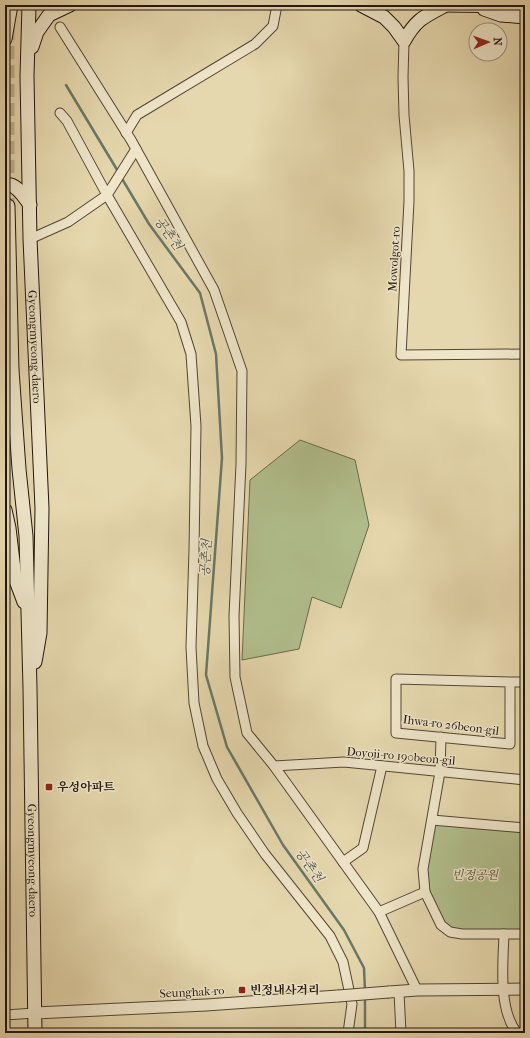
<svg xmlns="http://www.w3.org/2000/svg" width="530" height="1038" font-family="'IM FELL French Canon','Noto Serif KR',serif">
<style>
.green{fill:#b1bf8d;stroke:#696a4c}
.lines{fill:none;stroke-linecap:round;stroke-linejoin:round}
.stream{stroke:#687869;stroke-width:2.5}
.secondary-tunnel{stroke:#bfb18e;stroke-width:13;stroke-dasharray:13 6;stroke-linecap:butt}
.minor-casing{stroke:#524634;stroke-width:11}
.tertiary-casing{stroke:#524634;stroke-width:13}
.secondary-casing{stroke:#21150c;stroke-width:15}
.minor{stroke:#efe6ca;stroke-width:9}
.tertiary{stroke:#efe6ca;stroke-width:11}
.secondary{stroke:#efe6ca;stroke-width:13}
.tertiary-bridge-casing{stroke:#524634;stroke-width:13;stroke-linecap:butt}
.tertiary-bridge{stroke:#efe6ca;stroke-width:11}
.poi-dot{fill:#8f2418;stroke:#efe6ca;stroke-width:1.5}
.labels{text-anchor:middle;stroke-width:3;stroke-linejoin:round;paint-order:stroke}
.street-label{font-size:12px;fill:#21150c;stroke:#efe6ca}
.poi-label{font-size:12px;font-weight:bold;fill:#21150c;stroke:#efe6ca;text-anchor:start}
.park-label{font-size:12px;font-style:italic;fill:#535039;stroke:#efe6ca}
.water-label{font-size:13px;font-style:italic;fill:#4a4f42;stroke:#efe6ca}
</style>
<rect width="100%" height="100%" fill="#e6d8ae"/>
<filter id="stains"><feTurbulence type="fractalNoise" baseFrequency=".005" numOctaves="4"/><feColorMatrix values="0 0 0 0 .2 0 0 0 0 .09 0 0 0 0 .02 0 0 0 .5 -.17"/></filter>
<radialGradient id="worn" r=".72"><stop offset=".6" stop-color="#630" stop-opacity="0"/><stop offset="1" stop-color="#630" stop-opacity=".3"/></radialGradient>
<g class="green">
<path d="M 300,440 L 355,460 L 369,525 L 341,608 L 312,597 L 299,649 L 242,660 L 250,480 Z"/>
<path d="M 433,822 L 525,829 L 525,932 L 462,933 L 443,924 L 426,891 L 425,869 Z"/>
</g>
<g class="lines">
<g class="stream">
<path d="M 66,85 L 119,173"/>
<path d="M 121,177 L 149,224 L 200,293 L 216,354 L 222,458 L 206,675 L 227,747 L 283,845 L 344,930 L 364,968 L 365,991"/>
<path d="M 365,998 L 365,1033"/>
</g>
<path class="secondary-tunnel" d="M 8,27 L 8,206"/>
<defs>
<g id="minor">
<path d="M 60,27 L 131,140 L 214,290 L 242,371 L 241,464 L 234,616 L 235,677 L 247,733 L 274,766 L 379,912 L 417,990"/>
<path d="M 404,41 L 403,77 L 404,115 L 409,171 L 409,201 L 401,355 L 525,354"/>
<path d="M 60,113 L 67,121 L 107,195 L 181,322 L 191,354 L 196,426 L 194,550 L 191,647 L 194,703 L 203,746 L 217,779 L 237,813 L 265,854 L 330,936 L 343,962 L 352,1004 L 348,1033"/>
<path d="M 126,133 L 137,115 L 255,44 L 273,26 L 277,5"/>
<path d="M 30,239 L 68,222 L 107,195 L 136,149"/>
<path d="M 510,682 L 510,744 L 396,733 L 396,679 L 510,682 L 525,682"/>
<path d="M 441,737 L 440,772 L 423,869 L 425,892 L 441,925 L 450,932 L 462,934 L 525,934"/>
<path d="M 274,766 L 344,762 L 525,780"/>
<path d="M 432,820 L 525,828"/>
<path d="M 343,862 L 363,848 L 382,766"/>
<path d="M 379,912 L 425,892"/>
<path d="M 504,934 C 503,963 498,1009 517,1033"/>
<path d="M 399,992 L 401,1033"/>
<path d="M 5,1015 L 35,1013"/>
</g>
<g id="tertiary">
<path d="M 389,992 L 417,990 L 525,989"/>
<path d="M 35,1013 L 206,1005 L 338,996"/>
</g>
<g id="secondary">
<path id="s1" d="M 29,5 L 27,76 L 30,239 L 42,508 L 40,633 L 35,662"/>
<path d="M 361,5 L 384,17 L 394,27 L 404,41 C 416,20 423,17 444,6"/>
<path d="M 440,5 L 525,6"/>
<path d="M 484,9 L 501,15 L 525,17"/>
<path d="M 5,39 L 11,5"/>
<path d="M 32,47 L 37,32 L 49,15 L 70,5"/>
<path d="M 5,185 C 16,182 24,197 30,205"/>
<path id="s2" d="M 8,206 L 12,370 L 19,469 L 26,536 L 30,688 L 35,1033"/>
<path d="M 5,510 L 9,528 L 15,578 L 24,602"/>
</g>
</defs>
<use href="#minor" class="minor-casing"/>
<use href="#tertiary" class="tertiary-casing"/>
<use href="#secondary" class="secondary-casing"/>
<use href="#minor" class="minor"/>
<use href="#tertiary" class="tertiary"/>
<use href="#secondary" class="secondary"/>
<defs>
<path id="tertiary-bridge" d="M 338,996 L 389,992"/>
</defs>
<use href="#tertiary-bridge" class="tertiary-bridge-casing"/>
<use href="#tertiary-bridge" class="tertiary-bridge"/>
</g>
<g class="poi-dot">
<rect x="45" y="783" width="8" height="8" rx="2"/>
<rect x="238" y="986" width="8" height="8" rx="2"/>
</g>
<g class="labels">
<g class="street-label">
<text transform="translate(394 259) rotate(-87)" y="4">Mowolgot-ro</text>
<text dy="4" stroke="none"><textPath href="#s1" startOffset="342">Gyeongmyeong-daero</textPath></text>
<text transform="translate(451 725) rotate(7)" y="4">Ihwa-ro 26beon-gil</text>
<text transform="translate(401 756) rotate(5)" y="4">Doyoji-ro 190beon-gil</text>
<text dy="4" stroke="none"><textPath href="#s2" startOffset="655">Gyeongmyeong-daero</textPath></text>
<text transform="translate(192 992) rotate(-3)" y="4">Seunghak-ro</text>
</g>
<g class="poi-label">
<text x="57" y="791">우성아파트</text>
<text x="250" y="994">빈정내사거리</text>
</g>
<g class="park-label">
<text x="475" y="879">빈정공원</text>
</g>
<g class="water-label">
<text transform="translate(169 233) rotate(54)" y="5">공촌천</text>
<text transform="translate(205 558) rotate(-86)" y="5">공촌천</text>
<text transform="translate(310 865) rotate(55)" y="5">공촌천</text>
</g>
</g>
<rect width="530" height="1038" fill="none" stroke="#e6d8ae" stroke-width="20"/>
<rect x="6" y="6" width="518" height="1026" fill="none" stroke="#21150c" stroke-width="2"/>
<rect x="10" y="10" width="510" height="1018" fill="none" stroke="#21150c"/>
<g transform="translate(488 42) rotate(88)"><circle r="19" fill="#efe6ca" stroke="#9d927e"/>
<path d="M0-3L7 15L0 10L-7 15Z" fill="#8f2418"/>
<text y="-6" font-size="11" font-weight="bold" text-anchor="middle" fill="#21150c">N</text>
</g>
<rect width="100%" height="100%" filter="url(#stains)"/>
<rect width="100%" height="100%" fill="url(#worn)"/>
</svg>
